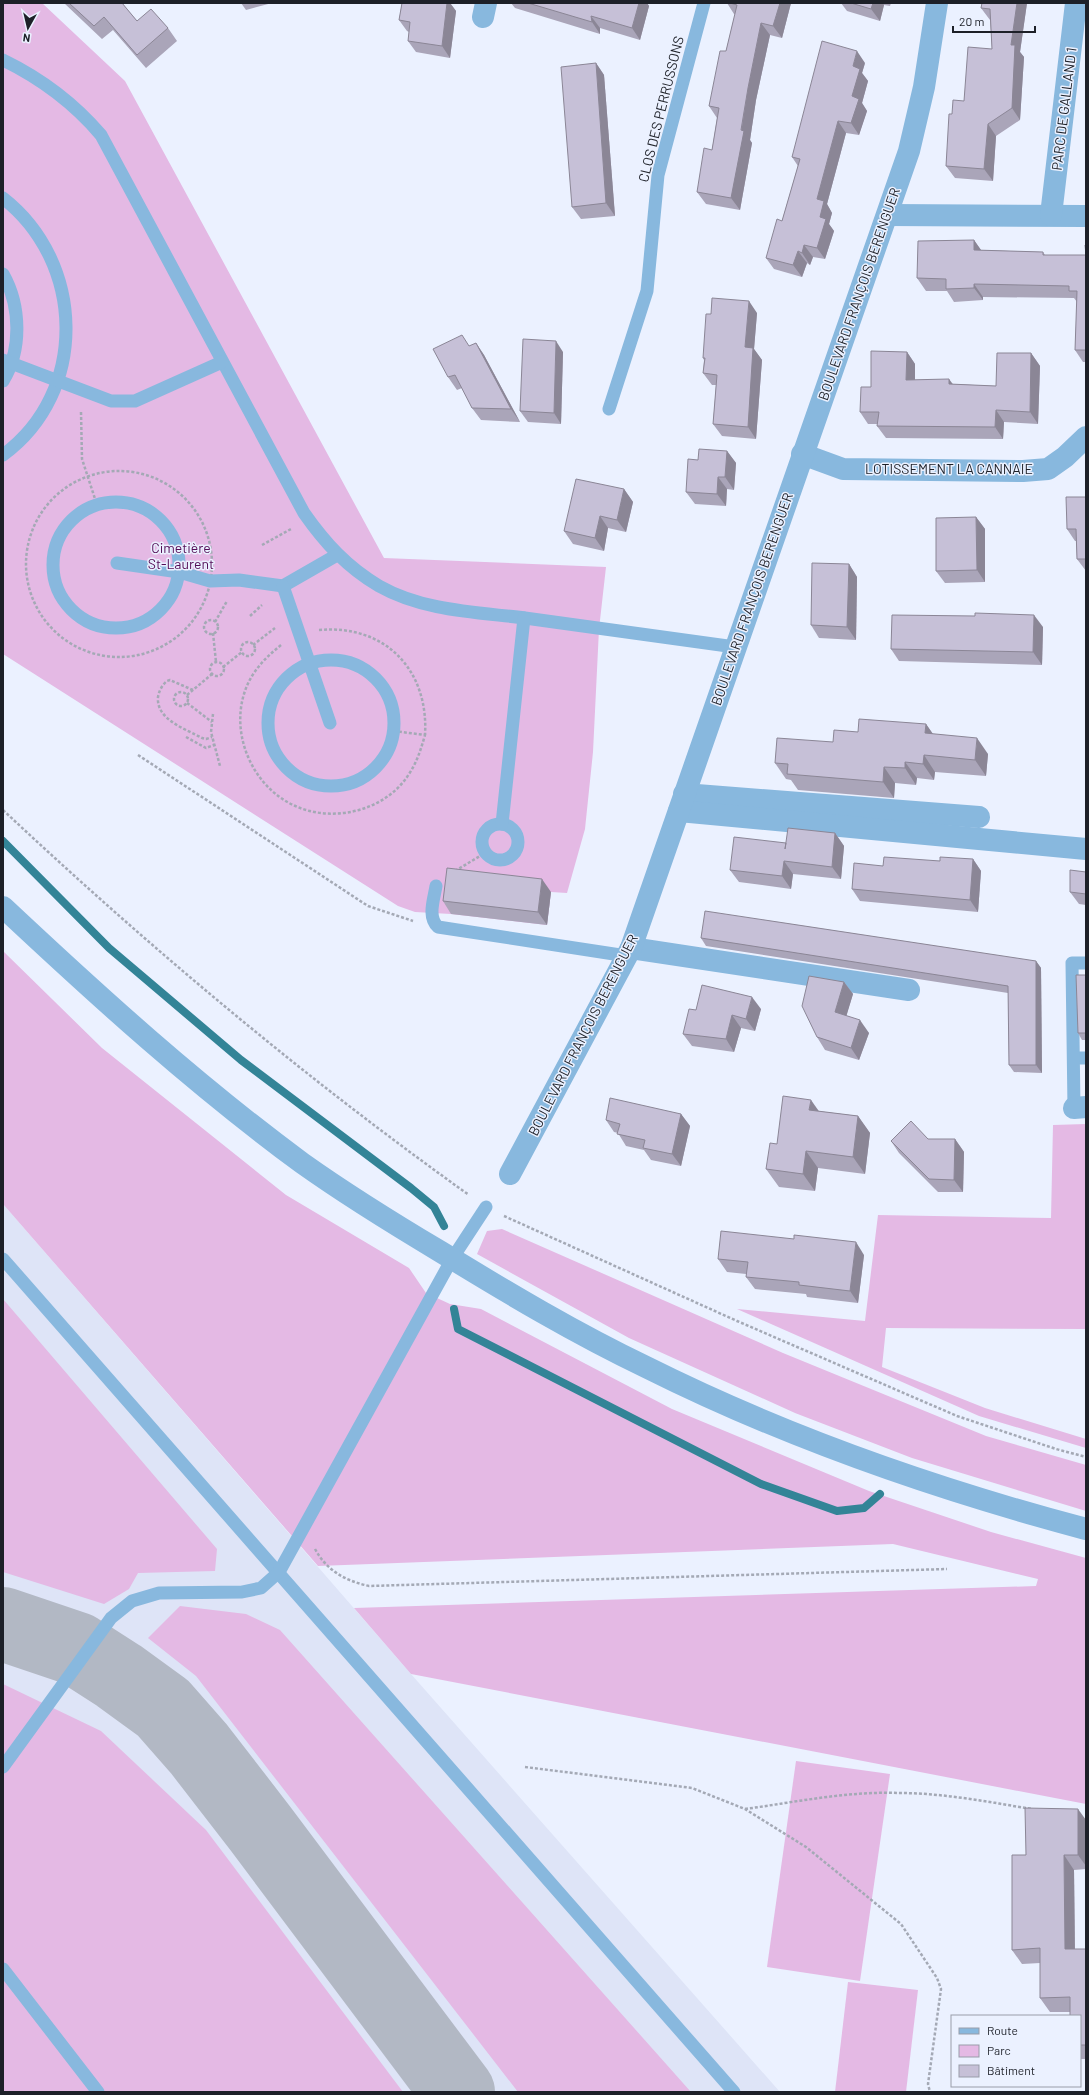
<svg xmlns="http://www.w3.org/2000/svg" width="1089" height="2095" font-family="Barlow,sans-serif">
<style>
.built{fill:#dee4f7}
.green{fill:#e4b9e4}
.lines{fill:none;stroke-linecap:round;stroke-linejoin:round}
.stream{stroke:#338497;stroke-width:8}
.taxiway{stroke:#b2b8c4;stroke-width:74}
.path{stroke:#a4a9b5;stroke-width:2.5;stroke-dasharray:3 2;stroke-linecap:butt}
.service{stroke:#88b8de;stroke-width:13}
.minor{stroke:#88b8de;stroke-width:22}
.tertiary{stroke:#88b8de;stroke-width:22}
.wall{fill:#aaa5b9}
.shaded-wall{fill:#8b8696}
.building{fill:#c6c0d7;stroke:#8b8696}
.labels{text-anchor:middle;stroke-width:3;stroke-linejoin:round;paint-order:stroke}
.street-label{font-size:14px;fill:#1d2028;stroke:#ebf1ff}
.park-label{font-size:14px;fill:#530c57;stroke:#ebf1ff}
</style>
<rect width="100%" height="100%" fill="#ebf1ff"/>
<path class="built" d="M 3,1204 L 411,1674 L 780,2092 L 3,2092 Z"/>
<g class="green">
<path d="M 3,3 L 42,3 L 125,81 L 384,558 L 606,567 L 599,629 L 593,752 L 585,829 L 567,893 L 551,892 L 547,925 L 451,914 L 415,912 L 398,906 L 3,654 Z"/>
<path d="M 3,951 L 102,1048 L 286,1195 L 409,1268 L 426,1293 L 450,1304 L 481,1309 L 672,1409 L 869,1491 L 991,1532 L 1086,1558 L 1086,1804 L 411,1674 L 354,1608 L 1036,1586 L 1038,1579 L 893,1544 L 318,1566 L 3,1204 Z"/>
<path d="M 1086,1124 L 1086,1329 L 886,1328 L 882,1367 L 985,1408 L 1086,1439 L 1086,1448 L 979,1416 L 737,1309 L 865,1321 L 878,1215 L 1051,1218 L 1053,1125 Z"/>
<path d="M 502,1229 L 783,1353 L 986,1436 L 1086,1465 L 1086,1511 L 912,1458 L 795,1413 L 629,1338 L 477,1254 L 487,1231 Z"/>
<path d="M 3,1299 L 217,1549 L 215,1571 L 138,1573 L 129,1589 L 104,1604 L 3,1572 Z"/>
<path d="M 180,1606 L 246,1614 L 280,1630 L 691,2092 L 518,2092 L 196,1676 L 148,1638 Z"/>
<path d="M 3,1684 L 101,1731 L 206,1830 L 403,2092 L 3,2092 Z"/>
<path d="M 796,1761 L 890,1774 L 860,1981 L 767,1967 Z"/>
<path d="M 848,1982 L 918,1990 L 906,2092 L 835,2092 Z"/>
</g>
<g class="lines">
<g class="stream">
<path d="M 3,841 L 109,948 L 241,1060 L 411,1188 L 434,1207 L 444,1226"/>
<path d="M 454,1309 L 458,1329 L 761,1484 L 837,1511 L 864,1508 L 880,1494"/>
</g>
<path class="taxiway" d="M 3,1624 L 77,1649 L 119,1676 L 163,1708 L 199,1749 L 260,1828 L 458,2092"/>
<g class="path">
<path d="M 81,412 L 82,459 L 97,505"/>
<circle cx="119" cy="564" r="93"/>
<path d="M 262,545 L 291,529"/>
<path d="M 250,616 L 262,605"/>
<circle cx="211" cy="627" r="7"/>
<path d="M 215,622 L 227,601"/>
<path d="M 319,630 C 385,624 429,670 425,735"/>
<path d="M 213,633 L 216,662"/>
<circle cx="248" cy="649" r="7"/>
<path d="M 253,645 L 275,628"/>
<path d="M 281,645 C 270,654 260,663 252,676 C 225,721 247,783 293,805 C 332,824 386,811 409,774 C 417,762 421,749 425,735 L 394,731"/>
<circle cx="217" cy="669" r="7"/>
<path d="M 223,667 L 242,652"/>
<path d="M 193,690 L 170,680 L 167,681 C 162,685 159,691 158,697 C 156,720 186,729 202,738 L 206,739 L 212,737"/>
<circle cx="181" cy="699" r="7"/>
<path d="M 187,695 L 212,674"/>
<path d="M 187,703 L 212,722"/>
<path d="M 213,714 L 211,732 L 220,766"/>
<path d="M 186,737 L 206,748 L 214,745"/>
<path d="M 138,755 L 368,906 L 413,921"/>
<path d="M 3,810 C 150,948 305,1078 469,1195"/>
<path d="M 455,871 L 485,853"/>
<path d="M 504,1216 L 737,1321 L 957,1416 L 1056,1449 L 1086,1457"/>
<path d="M 315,1549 C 327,1571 346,1581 369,1586 L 947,1569"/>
<path d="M 525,1767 L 692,1788 L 745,1809 L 806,1847 L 901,1924 L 937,1978 L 941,1989 L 928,2084 L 930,2092"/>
<path d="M 745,1809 C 796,1802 848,1791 899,1793 C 944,1793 988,1802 1032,1809"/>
</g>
<g class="service">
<path d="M 3,60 C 42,79 73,102 101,135 L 304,513 C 325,543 347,567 379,586 C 423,611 476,612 525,618 C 595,628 665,638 735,647"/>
<path d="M 3,198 C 85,262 89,392 3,455"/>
<path d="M 3,274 C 21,306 22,350 3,381"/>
<path d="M 3,360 L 111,401 L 135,401 L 222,362"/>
<path d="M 609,409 L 647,291 L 658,175 L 704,3"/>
<circle cx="116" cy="565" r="63"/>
<path d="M 117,563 L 179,572 L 210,581 L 239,580 L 283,586 L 337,555"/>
<path d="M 283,586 L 330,723"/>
<circle cx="331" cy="723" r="63"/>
<circle cx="500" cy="842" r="18"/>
<path d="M 502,824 L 524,618"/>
<path d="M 436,886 C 434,899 427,917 438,927 L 627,956"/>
<path d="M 1074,1058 L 1086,1058"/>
<path d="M 1074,1108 L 1072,963 L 1086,963"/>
<path d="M 3,1259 L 734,2092"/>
<path d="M 3,1767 L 111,1618 L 132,1601 L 159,1593 L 242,1592 L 261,1588 L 279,1572 L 452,1259 L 486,1207"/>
<path d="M 3,1969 L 98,2092"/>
</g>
<g class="minor">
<path d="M 483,17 L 486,3"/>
<path d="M 888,215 L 1086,216"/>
<path d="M 1051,215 L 1076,3"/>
<path d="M 802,454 L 843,469 L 1023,471 L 1048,469 L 1065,457 L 1086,437"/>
<path d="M 684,794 L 979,817"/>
<path d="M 679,811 L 1086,849"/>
<path d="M 631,948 L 909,990"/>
<path d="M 1074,1108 L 1086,1107"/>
<path d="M 510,1174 L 631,948 L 909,151 L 924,87 L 937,3"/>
</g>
<path class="tertiary" d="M 3,907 C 99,997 196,1085 302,1163 C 347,1195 394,1224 441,1252 C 508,1293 575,1333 646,1367 C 786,1437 935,1489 1086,1529"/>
</g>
<g class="wall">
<path d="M 64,3 L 122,3 L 137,21 L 168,28 L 177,41 L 146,68 L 113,30 L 102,39 Z"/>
<path d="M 241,3 L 272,3 L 246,10 Z"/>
<path d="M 402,3 L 450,3 L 456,11 L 450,58 L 416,52 L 408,41 L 409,32 L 407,31 L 399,20 Z"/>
<path d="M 511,3 L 647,3 L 649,6 L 640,40 L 600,28 L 600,34 L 515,8 Z"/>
<path d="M 727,3 L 791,3 L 782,38 L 770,35 L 756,100 L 750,140 L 752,143 L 740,210 L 706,204 L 697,192 L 712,150 L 717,118 L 709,106 L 726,51 L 735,14 L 734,14 Z"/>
<path d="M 841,3 L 891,3 L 890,6 L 884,5 L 880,21 L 847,11 Z"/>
<path d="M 982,3 L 1027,3 L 1020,52 L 1024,57 L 1020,120 L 996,136 L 993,181 L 955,178 L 946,166 L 952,114 L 964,101 L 992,49 L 990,20 L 981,8 Z"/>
<path d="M 596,63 L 604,75 L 615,216 L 581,219 L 572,207 Z"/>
<path d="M 865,63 L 862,73 L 868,81 L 862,103 L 867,111 L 859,135 L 846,133 L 827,204 L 832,213 L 829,224 L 834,231 L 825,259 L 813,257 L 810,265 L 807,263 L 802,277 L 774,269 L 766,258 L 782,221 L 798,166 L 792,157 Z"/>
<path d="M 974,240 L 981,250 L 1043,252 L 1045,255 L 1086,255 L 1086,245 L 1086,362 L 1083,362 L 1075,350 L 1077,302 L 1074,298 L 983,297 L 983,300 L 954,302 L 947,291 L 926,291 L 917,278 Z"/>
<path d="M 757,313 L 754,349 L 762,360 L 756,439 L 722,436 L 713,424 L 716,385 L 712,385 L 703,373 L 704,360 L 703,358 L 711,314 Z"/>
<path d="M 476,343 L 484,355 L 520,422 L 481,420 L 472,408 L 462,388 L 457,390 L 448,377 L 470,346 Z"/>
<path d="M 563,352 L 561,424 L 528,422 L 520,411 Z"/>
<path d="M 907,352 L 915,364 L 915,380 L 953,384 L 996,386 L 1031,353 L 1040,366 L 1038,424 L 1004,422 L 1003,439 L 886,438 L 877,426 L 878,424 L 868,424 L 860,412 L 871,387 Z"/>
<path d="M 727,451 L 736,463 L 734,490 L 727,489 L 726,506 L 695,504 L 686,492 L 698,460 Z"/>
<path d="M 624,489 L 633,502 L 626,532 L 608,528 L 604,551 L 573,544 L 564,531 Z"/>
<path d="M 1086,497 L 1086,571 L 1077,559 L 1076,541 L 1075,541 L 1067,529 Z"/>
<path d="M 976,517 L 985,529 L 985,582 L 945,583 L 936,571 Z"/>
<path d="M 849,564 L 857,577 L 856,640 L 819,638 L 811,625 Z"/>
<path d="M 975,616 L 1043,627 L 1042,665 L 899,661 L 891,649 Z"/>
<path d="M 926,724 L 933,734 L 988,754 L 986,776 L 935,772 L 934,780 L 917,778 L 916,785 L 895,783 L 894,798 L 798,790 L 791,780 L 786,779 L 775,763 L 833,742 L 858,732 Z"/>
<path d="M 835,833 L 844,846 L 841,879 L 793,874 L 791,889 L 739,882 L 730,870 Z"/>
<path d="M 973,859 L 981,871 L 978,912 L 860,901 L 852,889 L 883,866 L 940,861 Z"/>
<path d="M 1086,872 L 1086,905 L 1079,904 L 1070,892 Z"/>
<path d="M 551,892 L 547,925 L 451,914 L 443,901 Z"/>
<path d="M 701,938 L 1036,961 L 1041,968 L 1042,1073 L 1014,1072 L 1009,1065 L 1008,993 L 706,946 Z"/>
<path d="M 1086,975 L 1086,1040 L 1082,1040 L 1078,1033 Z"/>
<path d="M 844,982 L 853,994 L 846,1016 L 869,1033 L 859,1060 L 825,1050 L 817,1037 Z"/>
<path d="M 761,1009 L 755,1031 L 741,1028 L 734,1052 L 692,1046 L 683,1034 L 696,1010 Z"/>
<path d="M 818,1111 L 858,1116 L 870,1133 L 865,1174 L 818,1168 L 815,1191 L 779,1187 L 766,1169 L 777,1144 Z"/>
<path d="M 681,1114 L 690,1126 L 681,1166 L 651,1160 L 644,1150 L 626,1146 L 618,1133 L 614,1132 L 606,1120 Z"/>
<path d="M 928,1139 L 955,1139 L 964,1152 L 963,1192 L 938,1192 L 899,1153 L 891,1141 Z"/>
<path d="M 864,1255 L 858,1303 L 807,1297 L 806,1294 L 755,1289 L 746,1277 L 746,1274 L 727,1272 L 718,1259 Z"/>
<path d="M 1086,1820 L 1086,1869 L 1074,1870 L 1075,1949 L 1086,1949 L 1086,2059 L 1081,2059 L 1080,2058 L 1080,2016 L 1070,2012 L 1050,2012 L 1040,1998 L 1040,1963 L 1022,1964 L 1012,1950 L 1026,1855 Z"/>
</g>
<g class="shaded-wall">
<path d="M 447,3 L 450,3 L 456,11 L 450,58 L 442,46 Z"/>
<path d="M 639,3 L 647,3 L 649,6 L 640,40 L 632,28 Z"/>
<path d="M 780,3 L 791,3 L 782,38 L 773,26 Z"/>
<path d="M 873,3 L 883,3 L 884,5 L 880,21 L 871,9 Z"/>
<path d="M 1017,3 L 1027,3 L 1020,52 L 1024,57 L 1020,120 L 1012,108 L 1011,45 Z"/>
<path d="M 591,16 L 600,28 L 600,34 L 592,22 Z"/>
<path d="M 761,23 L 770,35 L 756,100 L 750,140 L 752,143 L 740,210 L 731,198 L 748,88 Z"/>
<path d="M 857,51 L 865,63 L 862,73 L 868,81 L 862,103 L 867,111 L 859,135 L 851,123 L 853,66 Z"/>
<path d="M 596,63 L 604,75 L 615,216 L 606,203 Z"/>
<path d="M 838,121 L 846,133 L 827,204 L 832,213 L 829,224 L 834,231 L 825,259 L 817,248 L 820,217 L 817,199 Z"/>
<path d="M 988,124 L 996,136 L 993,181 L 984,169 Z"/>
<path d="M 974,240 L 983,253 L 974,250 Z"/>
<path d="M 804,245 L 813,257 L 810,265 L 802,253 Z"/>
<path d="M 798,251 L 807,263 L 802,277 L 793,265 Z"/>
<path d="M 974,284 L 983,297 L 983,300 L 974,288 Z"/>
<path d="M 749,301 L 757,313 L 754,349 L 762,360 L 756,439 L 748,427 L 745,347 Z"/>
<path d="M 556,341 L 563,352 L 561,424 L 554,413 Z"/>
<path d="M 476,343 L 484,355 L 520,422 L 511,409 Z"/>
<path d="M 907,352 L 915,364 L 915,392 L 906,380 Z"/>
<path d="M 1031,353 L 1040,366 L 1038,424 L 1030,412 Z"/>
<path d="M 949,379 L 958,391 L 949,384 Z"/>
<path d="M 996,410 L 1004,422 L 1003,439 L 995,427 Z"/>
<path d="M 727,451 L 736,463 L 734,490 L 725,477 Z"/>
<path d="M 718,477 L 727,489 L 726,506 L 717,494 Z"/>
<path d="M 624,489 L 633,502 L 626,532 L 617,520 Z"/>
<path d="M 600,516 L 608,528 L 604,551 L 595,538 Z"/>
<path d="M 976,517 L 985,529 L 985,582 L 977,570 Z"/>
<path d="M 849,564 L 857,577 L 856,640 L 847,627 Z"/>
<path d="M 1034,615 L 1043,627 L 1042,665 L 1033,652 Z"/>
<path d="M 926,724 L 937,740 L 925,733 Z"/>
<path d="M 977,738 L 988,754 L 986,776 L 975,760 Z"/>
<path d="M 924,755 L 935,772 L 934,780 L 923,764 Z"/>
<path d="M 905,762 L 917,778 L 916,785 L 905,768 Z"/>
<path d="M 884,767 L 895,783 L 894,798 L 883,782 Z"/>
<path d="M 835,833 L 844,846 L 841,879 L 832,867 Z"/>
<path d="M 973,859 L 981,871 L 978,912 L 970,900 Z"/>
<path d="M 784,861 L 793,874 L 791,889 L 782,876 Z"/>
<path d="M 542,879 L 551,892 L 547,925 L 538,912 Z"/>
<path d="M 1036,961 L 1041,968 L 1042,1073 L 1036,1065 Z"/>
<path d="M 844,982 L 853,994 L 844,1024 L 835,1012 Z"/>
<path d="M 752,997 L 761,1009 L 755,1031 L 746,1019 Z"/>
<path d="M 732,1015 L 741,1028 L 734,1052 L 726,1039 Z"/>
<path d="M 860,1020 L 869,1033 L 859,1060 L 851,1048 Z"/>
<path d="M 811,1100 L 823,1117 L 809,1110 Z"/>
<path d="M 681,1114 L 690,1126 L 681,1166 L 672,1154 Z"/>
<path d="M 858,1116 L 870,1133 L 865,1174 L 853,1157 Z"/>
<path d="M 955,1139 L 964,1152 L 963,1192 L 954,1180 Z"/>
<path d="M 806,1151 L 818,1168 L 815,1191 L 803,1174 Z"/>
<path d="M 856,1242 L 864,1255 L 858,1303 L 850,1291 Z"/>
<path d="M 1078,1809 L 1086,1820 L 1086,1866 L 1078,1855 Z"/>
<path d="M 1064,1855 L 1074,1870 L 1075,1964 L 1065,1949 Z"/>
</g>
<g class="building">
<path d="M 69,3 L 122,3 L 137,21 L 151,9 L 168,28 L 137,55 L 104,17 L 94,26 Z"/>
<path d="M 402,3 L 447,3 L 442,46 L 408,41 L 410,22 L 399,20 Z"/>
<path d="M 528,3 L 639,3 L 632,28 L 591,16 L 592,22 Z"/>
<path d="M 730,3 L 780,3 L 773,26 L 761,23 L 748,88 L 741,130 L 744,131 L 731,198 L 697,192 L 704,148 L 712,150 L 719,108 L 709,106 L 720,51 L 726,51 L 737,5 Z"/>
<path d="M 851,3 L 873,3 L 871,9 Z"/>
<path d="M 982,3 L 1017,3 L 1011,45 L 1015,45 L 1012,108 L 988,124 L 984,169 L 946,166 L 949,114 L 952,114 L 953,100 L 964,101 L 968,47 L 992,49 L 990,9 L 981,8 Z"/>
<path d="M 822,41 L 857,51 L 853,66 L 860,69 L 852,96 L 859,99 L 851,123 L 838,121 L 817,199 L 824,201 L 820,217 L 826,219 L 817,248 L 804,245 L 802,253 L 798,251 L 793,265 L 766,258 L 777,219 L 782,221 L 800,159 L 792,157 Z"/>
<path d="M 596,63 L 606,203 L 572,207 L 561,67 Z"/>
<path d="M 974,240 L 974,250 L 1043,252 L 1043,255 L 1086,255 L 1085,245 L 1086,245 L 1086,350 L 1075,350 L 1077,291 L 1069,291 L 1069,286 L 974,284 L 974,288 L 946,289 L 946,279 L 917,278 L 918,241 Z"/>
<path d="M 712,298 L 749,301 L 745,347 L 753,348 L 748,427 L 713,424 L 717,375 L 703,373 L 705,358 L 703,358 L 706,314 L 711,314 Z"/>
<path d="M 462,335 L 469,346 L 476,343 L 511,409 L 472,408 L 455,375 L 448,377 L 433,349 Z"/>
<path d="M 523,339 L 556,341 L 554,413 L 520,411 Z"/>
<path d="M 871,351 L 907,352 L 906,380 L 949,379 L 949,384 L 996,386 L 997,353 L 1031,353 L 1030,412 L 996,410 L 995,427 L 877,426 L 879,412 L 860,412 L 861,387 L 871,387 Z"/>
<path d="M 699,449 L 727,451 L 725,477 L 718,477 L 717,494 L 686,492 L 688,459 L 698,460 Z"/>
<path d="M 576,479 L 624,489 L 617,520 L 600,516 L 595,538 L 564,531 Z"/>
<path d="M 1066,497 L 1086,497 L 1086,559 L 1077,559 L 1076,529 L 1067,529 Z"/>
<path d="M 976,517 L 977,570 L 936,571 L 936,518 Z"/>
<path d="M 812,563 L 849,564 L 847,627 L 811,625 Z"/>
<path d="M 975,613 L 1034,615 L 1033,652 L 891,649 L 892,615 L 975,616 Z"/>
<path d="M 859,719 L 926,724 L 925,733 L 977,738 L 975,760 L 924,755 L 923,764 L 905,762 L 905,768 L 884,767 L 883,782 L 787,774 L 788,764 L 775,763 L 777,738 L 833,742 L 834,730 L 858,732 Z"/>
<path d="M 788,828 L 835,833 L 832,867 L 784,861 L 782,876 L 730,870 L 734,837 L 786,843 L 785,849 Z"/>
<path d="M 884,857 L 940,861 L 940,857 L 973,859 L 970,900 L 852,889 L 854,863 L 883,866 Z"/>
<path d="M 447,868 L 542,879 L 538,912 L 443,901 Z"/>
<path d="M 1070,870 L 1086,872 L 1086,894 L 1070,892 Z"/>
<path d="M 705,911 L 1036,961 L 1036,1065 L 1009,1065 L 1008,986 L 701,938 Z"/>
<path d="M 1076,975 L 1086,975 L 1086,1033 L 1078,1033 Z"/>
<path d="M 809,976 L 844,982 L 835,1012 L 860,1020 L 851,1048 L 817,1037 L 802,1006 Z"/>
<path d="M 702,985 L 752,997 L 746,1019 L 732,1015 L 726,1039 L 683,1034 L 689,1009 L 696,1010 Z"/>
<path d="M 783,1096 L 811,1100 L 809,1110 L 858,1116 L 853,1157 L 806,1151 L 803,1174 L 766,1169 L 770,1143 L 777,1144 Z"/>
<path d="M 610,1098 L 681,1114 L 672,1154 L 643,1148 L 645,1140 L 617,1134 L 620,1124 L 606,1120 Z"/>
<path d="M 911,1121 L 928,1139 L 955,1139 L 954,1180 L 929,1179 L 891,1141 Z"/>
<path d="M 721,1231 L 794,1239 L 794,1235 L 856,1242 L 850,1291 L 799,1285 L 799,1282 L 746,1277 L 748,1262 L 718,1259 Z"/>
<path d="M 1025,1808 L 1078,1809 L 1078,1855 L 1064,1855 L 1065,1949 L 1086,1949 L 1086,2045 L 1080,2045 L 1080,2016 L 1070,2016 L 1070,1997 L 1040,1998 L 1040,1948 L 1012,1950 L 1012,1855 L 1026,1855 Z"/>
</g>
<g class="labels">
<g class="street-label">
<text transform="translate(661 109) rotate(-76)" y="5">CLOS DES PERRUSSONS</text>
<text transform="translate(1064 109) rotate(-83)" y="5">PARC DE GALLAND 1</text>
<text transform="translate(859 294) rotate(-71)" y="5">BOULEVARD FRANÇOIS BERENGUER</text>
<text x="949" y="474">LOTISSEMENT LA CANNAIE</text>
<text transform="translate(752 599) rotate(-71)" y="5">BOULEVARD FRANÇOIS BERENGUER</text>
<text transform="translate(583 1035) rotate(-63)" y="5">BOULEVARD FRANÇOIS BERENGUER</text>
</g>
<g class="park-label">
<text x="181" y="553">Cimetière<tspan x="181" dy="16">St-Laurent</tspan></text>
</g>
</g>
<rect width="1089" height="2095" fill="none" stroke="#1d2028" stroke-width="8"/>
<rect x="951" y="2015" width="130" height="72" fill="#ebf1ff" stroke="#999da9"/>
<rect x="959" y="2028" width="20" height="6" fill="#88b8de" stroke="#999da9"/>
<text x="987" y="2035" font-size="12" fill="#1d2028">Route</text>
<rect x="959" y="2045" width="20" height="12" fill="#e4b9e4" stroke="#999da9"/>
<text x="987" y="2055" font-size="12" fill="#1d2028">Parc</text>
<rect x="959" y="2065" width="20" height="12" fill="#c6c0d7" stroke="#999da9"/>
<text x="987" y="2075" font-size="12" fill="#1d2028">Bâtiment</text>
<g transform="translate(28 28) rotate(188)" stroke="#ebf1ff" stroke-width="3" paint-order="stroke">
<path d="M0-3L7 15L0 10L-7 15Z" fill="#1d2028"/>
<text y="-6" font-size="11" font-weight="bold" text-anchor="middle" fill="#1d2028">N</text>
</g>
<path d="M953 26v6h82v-6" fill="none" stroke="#1d2028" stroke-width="2"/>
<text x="959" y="26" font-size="12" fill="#1d2028" stroke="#ebf1ff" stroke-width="3" paint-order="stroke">20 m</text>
</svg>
